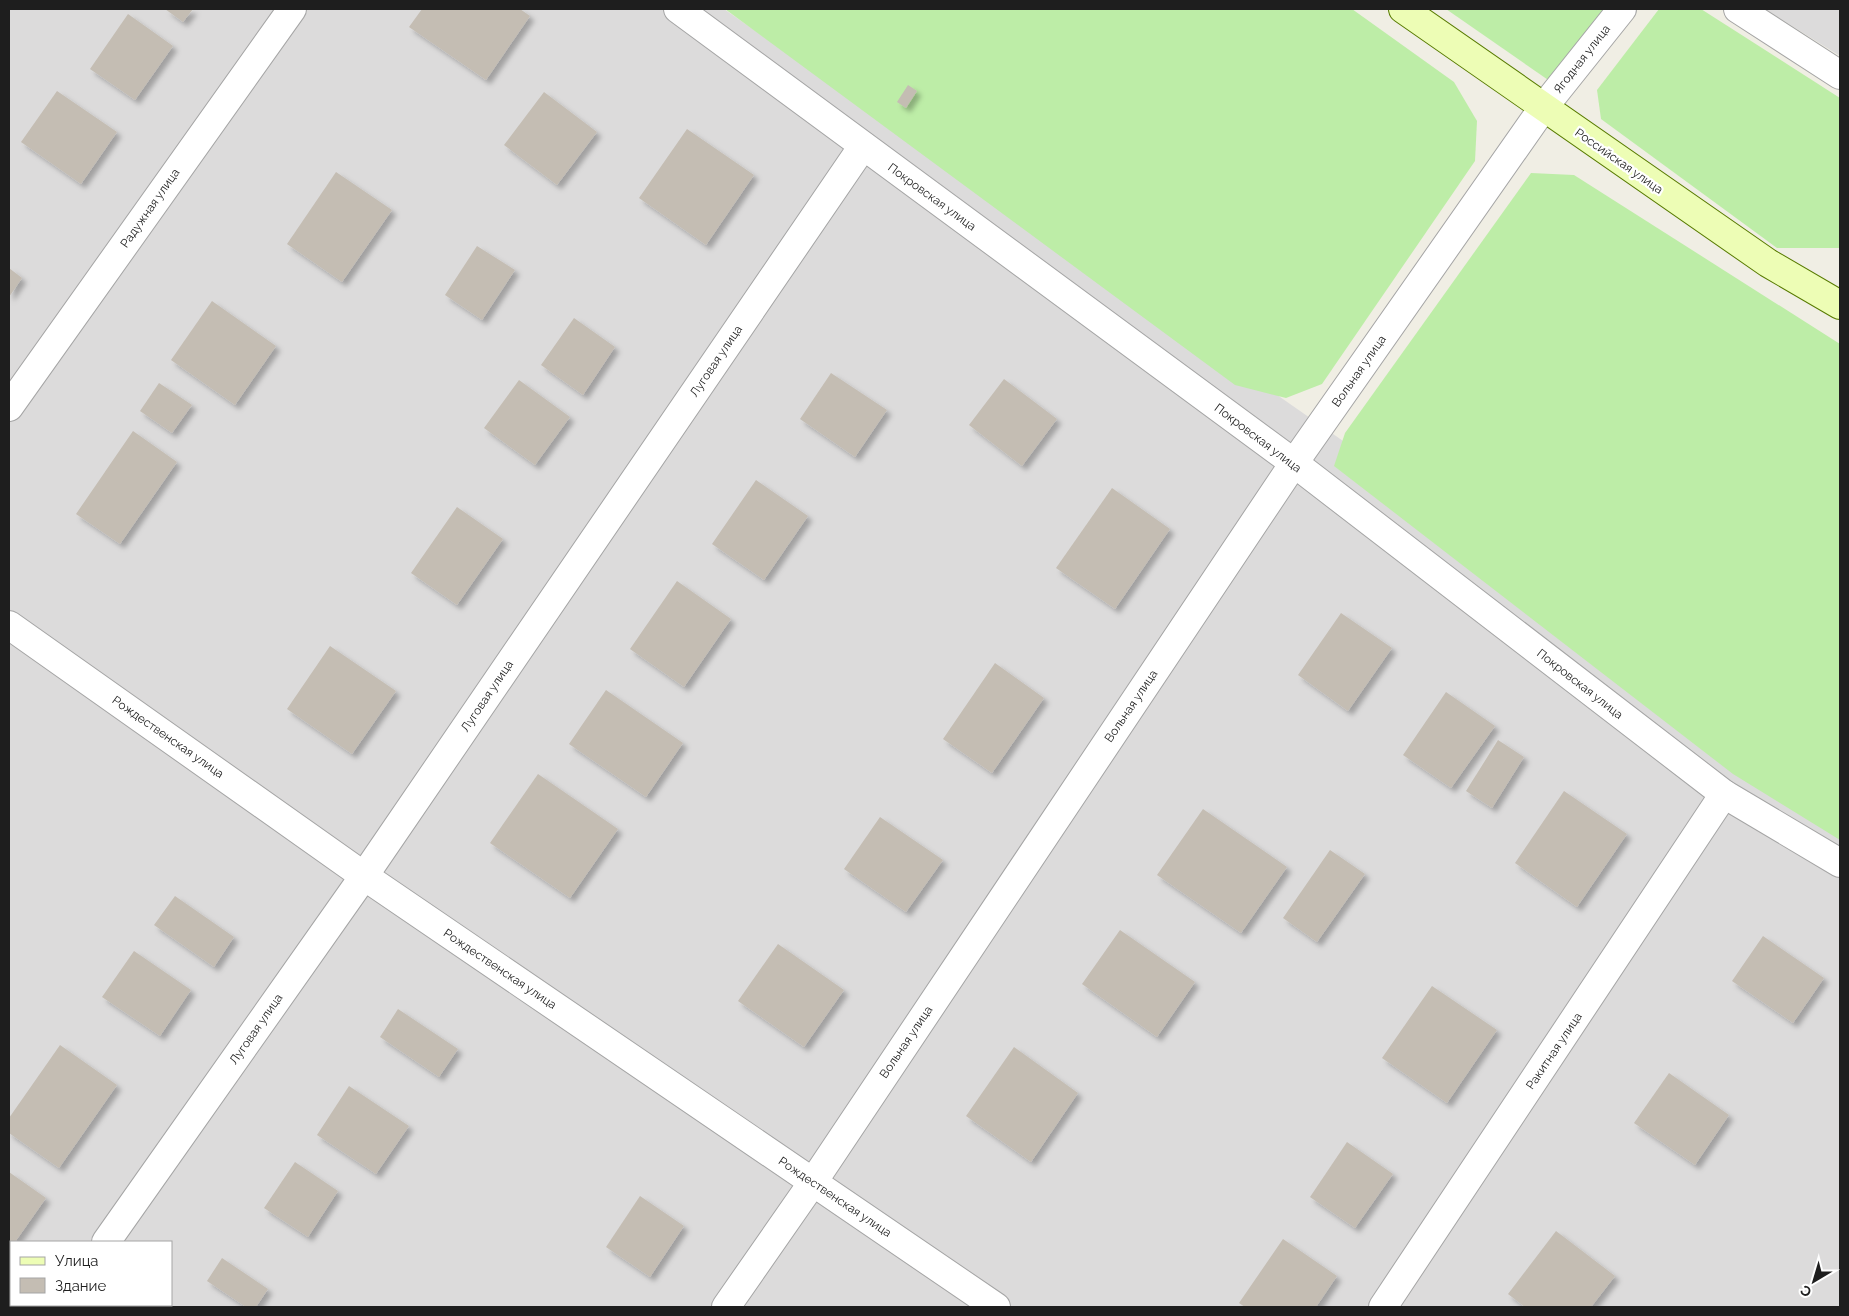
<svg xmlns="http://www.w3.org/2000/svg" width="1849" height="1316" font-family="Raleway,sans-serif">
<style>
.residential{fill:#dcdbdb;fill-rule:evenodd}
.grass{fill:#bdeda7}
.building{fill:#c4bdb3;filter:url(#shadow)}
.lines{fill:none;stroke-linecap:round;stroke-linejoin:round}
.street-casing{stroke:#a5a5a5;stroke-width:30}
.secondary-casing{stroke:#587b00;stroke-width:30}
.street{stroke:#fff;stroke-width:28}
.secondary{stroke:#edfdb5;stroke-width:28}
.labels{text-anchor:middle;stroke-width:4.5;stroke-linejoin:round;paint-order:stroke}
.street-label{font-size:12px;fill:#1e1e1e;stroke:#fff}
</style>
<defs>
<filter id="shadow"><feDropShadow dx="4.5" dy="4.5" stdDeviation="2.5" flood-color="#0004"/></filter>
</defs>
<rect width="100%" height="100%" fill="#f0eee4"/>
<g class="residential">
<path d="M 9,9 L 724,9 L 1753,727 L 1840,778 L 1840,1307 L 9,1307 ZM 11,1242 L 171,1242 L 171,1305 L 11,1305 Z"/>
<path d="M 1765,9 L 1840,9 L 1840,56 Z"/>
</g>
<g class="grass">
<path d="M 725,9 L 1352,9 L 1454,82 L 1477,121 L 1475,161 L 1322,384 L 1286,398 L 1235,385 Z"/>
<path d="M 1446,9 L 1607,9 L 1554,84 Z"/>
<path d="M 1659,9 L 1701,9 L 1840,98 L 1840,248 L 1777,248 L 1601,119 L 1597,90 Z"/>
<path d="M 1531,173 L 1574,175 L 1840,344 L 1840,840 L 1733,774 L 1334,466 L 1345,433 Z"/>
</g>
<g class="building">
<path d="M 165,9 L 193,9 L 183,22 Z"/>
<path d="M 422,9 L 520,9 L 530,16 L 486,80 L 409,27 Z"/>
<path d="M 128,14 L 173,46 L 135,100 L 90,69 Z"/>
<path d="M 908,85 L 917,91 L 906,108 L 897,102 Z"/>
<path d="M 57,91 L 117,132 L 81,184 L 21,142 Z"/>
<path d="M 544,92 L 597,132 L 557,185 L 504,145 Z"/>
<path d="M 687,129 L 754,175 L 706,245 L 639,198 Z"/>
<path d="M 336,172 L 392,210 L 342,282 L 287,244 Z"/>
<path d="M 477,246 L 515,270 L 482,320 L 445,295 Z"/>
<path d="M 9,268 L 22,278 L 9,297 Z"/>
<path d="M 212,301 L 276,346 L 235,405 L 171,360 Z"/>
<path d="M 574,318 L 615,347 L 583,395 L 541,365 Z"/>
<path d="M 831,373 L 887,410 L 855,457 L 800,419 Z"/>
<path d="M 1004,379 L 1057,419 L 1022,466 L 969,425 Z"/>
<path d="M 519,380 L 570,417 L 535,465 L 484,428 Z"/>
<path d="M 159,383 L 192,405 L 172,433 L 140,411 Z"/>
<path d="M 133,431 L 177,462 L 120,544 L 76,514 Z"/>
<path d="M 756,480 L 808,516 L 764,580 L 712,544 Z"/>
<path d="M 1112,488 L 1170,529 L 1115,609 L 1056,568 Z"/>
<path d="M 457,507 L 503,539 L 457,605 L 411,573 Z"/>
<path d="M 677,581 L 731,619 L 684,687 L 630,649 Z"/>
<path d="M 1341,613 L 1392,648 L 1348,711 L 1298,675 Z"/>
<path d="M 330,646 L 396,691 L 352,754 L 287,709 Z"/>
<path d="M 995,663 L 1044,698 L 992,773 L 943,739 Z"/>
<path d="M 606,690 L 683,743 L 646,797 L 569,744 Z"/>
<path d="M 1446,692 L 1495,726 L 1451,788 L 1403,755 Z"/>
<path d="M 1498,740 L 1524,757 L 1492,808 L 1466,791 Z"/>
<path d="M 538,774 L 618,829 L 570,898 L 490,843 Z"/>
<path d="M 1564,791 L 1627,834 L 1577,907 L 1515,863 Z"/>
<path d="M 1203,809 L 1287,867 L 1241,933 L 1157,875 Z"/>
<path d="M 880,817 L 943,860 L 906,912 L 844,869 Z"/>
<path d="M 1330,850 L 1365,874 L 1317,942 L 1283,918 Z"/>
<path d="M 175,896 L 234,937 L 214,967 L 154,925 Z"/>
<path d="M 1120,930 L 1195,982 L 1157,1037 L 1082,984 Z"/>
<path d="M 1763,936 L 1824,978 L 1793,1023 L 1732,981 Z"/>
<path d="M 778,944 L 844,990 L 804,1047 L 738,1001 Z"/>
<path d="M 134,951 L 191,990 L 160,1036 L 102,997 Z"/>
<path d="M 1432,986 L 1497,1030 L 1447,1103 L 1382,1058 Z"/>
<path d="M 398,1009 L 458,1049 L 439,1077 L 380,1037 Z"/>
<path d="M 60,1045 L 117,1085 L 59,1168 L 9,1133 L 9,1118 Z"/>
<path d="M 1014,1047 L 1078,1093 L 1031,1162 L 966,1116 Z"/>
<path d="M 1669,1073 L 1729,1115 L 1695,1165 L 1634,1123 Z"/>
<path d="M 349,1086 L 409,1126 L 376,1174 L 317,1135 Z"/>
<path d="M 1347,1142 L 1393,1174 L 1355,1228 L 1310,1197 Z"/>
<path d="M 295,1162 L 338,1191 L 308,1237 L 264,1208 Z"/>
<path d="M 9,1172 L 46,1198 L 15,1242 L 11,1242 L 9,1251 Z"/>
<path d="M 640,1196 L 684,1226 L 650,1277 L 606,1247 Z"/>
<path d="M 1556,1231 L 1615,1276 L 1591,1307 L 1525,1307 L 1508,1294 Z"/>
<path d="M 1283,1239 L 1337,1276 L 1316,1307 L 1245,1307 L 1239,1303 Z"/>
<path d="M 222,1258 L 268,1289 L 256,1307 L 246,1307 L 207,1281 Z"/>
</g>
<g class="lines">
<defs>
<g id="street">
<path d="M 678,9 L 1294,463 L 1724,794 L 1840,863"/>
<path d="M 1738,9 L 1840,75"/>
<path d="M 9,407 L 292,9"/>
<path d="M 9,625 L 364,876 L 996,1307"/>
<path d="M 106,1242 L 364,876 L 863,146"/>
<path d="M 60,1307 L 62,1305"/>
<path d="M 726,1307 L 813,1182 L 1294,463 L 1543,108 L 1622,9"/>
<path d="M 1383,1307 L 1724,794"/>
</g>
<path id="secondary" d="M 1403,9 L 1768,263 L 1840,305"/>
</defs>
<use href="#street" class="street-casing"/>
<use href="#secondary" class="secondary-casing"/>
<use href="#street" class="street"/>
<use href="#secondary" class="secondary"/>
</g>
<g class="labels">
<g class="street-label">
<text transform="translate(1582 59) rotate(-52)" y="4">Ягодная улица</text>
<text transform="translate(1619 161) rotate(35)" y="4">Российская улица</text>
<text transform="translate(932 197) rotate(36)" y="4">Покровская улица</text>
<text transform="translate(150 208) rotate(-55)" y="4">Радужная улица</text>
<text transform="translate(716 361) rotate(-56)" y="4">Луговая улица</text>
<text transform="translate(1359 371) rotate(-55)" y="4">Вольная улица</text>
<text transform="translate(1258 438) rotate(37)" y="4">Покровская улица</text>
<text transform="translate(1580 684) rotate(38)" y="4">Покровская улица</text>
<text transform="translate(487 696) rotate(-56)" y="4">Луговая улица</text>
<text transform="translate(1131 706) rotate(-56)" y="4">Вольная улица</text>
<text transform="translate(168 737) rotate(35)" y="4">Рождественская улица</text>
<text transform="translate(500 969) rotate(34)" y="4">Рождественская улица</text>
<text transform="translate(256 1029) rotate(-55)" y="4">Луговая улица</text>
<text transform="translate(906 1042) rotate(-56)" y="4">Вольная улица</text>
<text transform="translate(1554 1051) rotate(-56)" y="4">Ракитная улица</text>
<text transform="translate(835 1197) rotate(34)" y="4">Рождественская улица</text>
</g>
</g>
<rect width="1849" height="1316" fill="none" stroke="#1e1e1e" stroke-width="20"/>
<rect x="10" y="1241" width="162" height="65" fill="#ffffff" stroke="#a5a5a5"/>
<rect x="20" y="1257" width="25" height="8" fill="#edfdb5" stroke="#a5a5a5"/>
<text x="55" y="1266" font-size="15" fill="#1e1e1e">Улица</text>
<rect x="20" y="1278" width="25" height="15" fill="#c4bdb3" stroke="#a5a5a5"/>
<text x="55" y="1291" font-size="15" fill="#1e1e1e">Здание</text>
<g transform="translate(1814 1281) rotate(218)" stroke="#ffffff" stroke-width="4" paint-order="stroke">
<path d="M0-4L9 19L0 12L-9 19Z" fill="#1e1e1e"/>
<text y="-8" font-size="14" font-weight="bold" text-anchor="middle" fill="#1e1e1e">С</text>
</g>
</svg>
